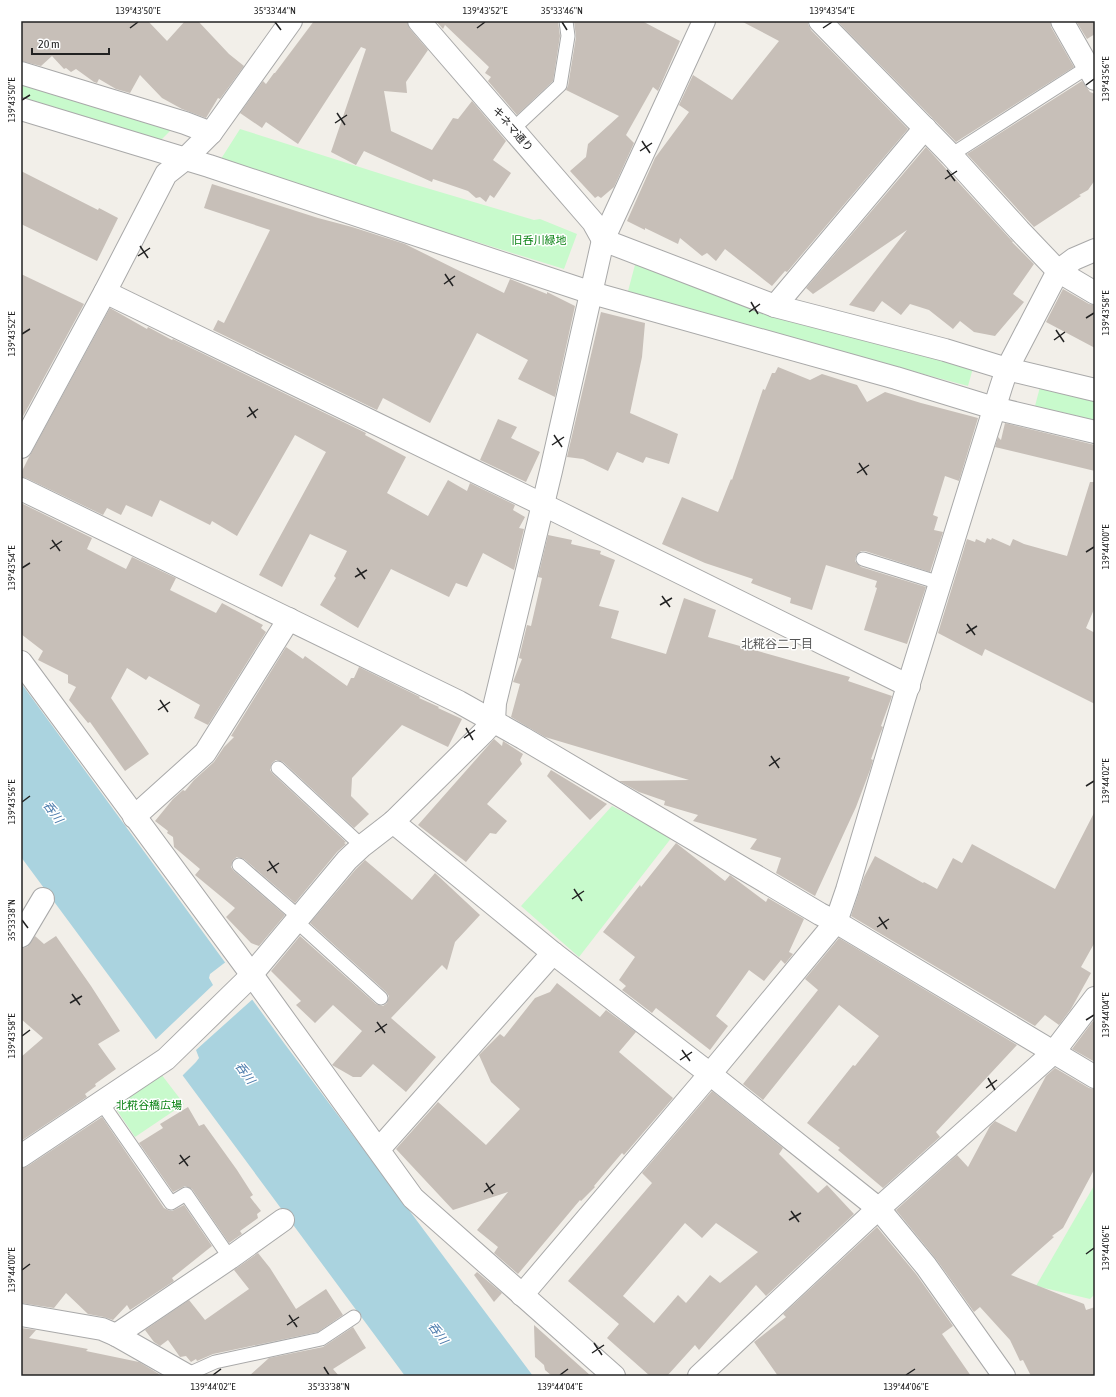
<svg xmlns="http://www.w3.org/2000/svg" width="1116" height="1397" font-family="'Asap Condensed','Noto Sans JP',sans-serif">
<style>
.park{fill:#c8facc}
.water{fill:#aad3df}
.pier{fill:#f2efe9}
.building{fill:#c7bfb8;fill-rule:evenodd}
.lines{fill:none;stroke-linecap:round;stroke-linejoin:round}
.service-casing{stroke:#a9a9a9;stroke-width:15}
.minor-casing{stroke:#a9a9a9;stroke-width:24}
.tertiary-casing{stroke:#a9a9a9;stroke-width:24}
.service{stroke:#fff;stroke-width:13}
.minor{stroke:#fff;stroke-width:22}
.tertiary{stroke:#fff;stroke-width:22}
.ticks{fill:none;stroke:#222;stroke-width:1.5}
.labels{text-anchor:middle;stroke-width:3;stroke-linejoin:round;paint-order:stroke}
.street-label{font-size:11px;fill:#222;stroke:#fff}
.park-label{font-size:11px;fill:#0c8416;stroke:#fff}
.neighbourhood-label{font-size:12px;fill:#555;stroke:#fff}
.water-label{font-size:12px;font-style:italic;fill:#4a7aab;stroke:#fff}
.neatline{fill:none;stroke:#222;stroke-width:1.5}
.ticks-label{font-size:10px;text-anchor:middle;fill:#222}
</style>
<rect width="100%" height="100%" fill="#f2efe9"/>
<g class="park">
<path d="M 21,80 L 173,128 L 158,143 L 21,100 Z"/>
<path d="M 240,129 L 413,184 L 534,220 L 540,219 L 577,234 L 564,269 L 219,162 Z"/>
<path d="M 636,261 L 973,368 L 968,386 L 627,295 Z"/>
<path d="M 1040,387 L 1095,398 L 1095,420 L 1035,406 Z"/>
<path d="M 612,806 L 672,837 L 579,957 L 521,906 Z"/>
<path d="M 161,1074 L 184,1104 L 135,1137 L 114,1106 Z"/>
<path d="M 1095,1184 L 1095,1294 L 1090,1299 L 1036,1286 Z"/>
</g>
<path class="water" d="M 21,683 L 284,1043 L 533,1376 L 405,1376 L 21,857 Z"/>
<path class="pier" d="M 227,961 L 254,998 L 196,1050 L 199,1058 L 196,1062 L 181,1077 L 154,1041 L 213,985 L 209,978 L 210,974 Z"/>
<g class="building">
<path d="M 21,21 L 148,21 L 167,41 L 185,21 L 198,21 L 229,54 L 244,66 L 220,99 L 218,98 L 206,118 L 182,109 L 162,98 L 140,75 L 130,93 L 116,89 L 99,79 L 97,83 L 94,82 L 76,69 L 71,72 L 66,68 L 64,69 L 52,56 L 41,66 L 21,61 Z"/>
<path d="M 314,21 L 407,21 L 410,29 L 428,50 L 406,82 L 407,93 L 384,91 L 391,131 L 432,150 L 453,118 L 458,119 L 472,101 L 506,141 L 493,160 L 511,173 L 494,198 L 490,195 L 486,202 L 480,197 L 476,198 L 468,191 L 433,179 L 432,182 L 364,151 L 356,165 L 331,152 L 366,49 L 361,47 L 298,144 L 266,122 L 262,128 L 240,113 L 263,81 L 266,84 L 274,73 L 275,73 Z"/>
<path d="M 436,21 L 558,21 L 560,36 L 553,81 L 517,115 L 488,81 L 491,77 L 485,73 L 489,67 L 445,25 L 443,29 Z"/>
<path d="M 574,21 L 642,21 L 680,41 L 658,91 L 653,87 L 626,135 L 634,143 L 614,187 L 601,198 L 598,196 L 595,198 L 570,171 L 586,157 L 588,144 L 619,116 L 566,90 L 568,86 L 576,37 Z"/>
<path d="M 741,21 L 808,21 L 808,24 L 811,30 L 908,129 L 787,272 L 785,271 L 772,286 L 725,249 L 716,261 L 707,253 L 702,256 L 680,238 L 678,244 L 645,228 L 645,230 L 627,221 L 655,158 L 689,112 L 679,105 L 693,75 L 732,100 L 779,41 Z"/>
<path d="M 837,21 L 1050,21 L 1051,27 L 1074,67 L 956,142 Z"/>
<path d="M 1076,21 L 1095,21 L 1095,34 L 1087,39 Z"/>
<path d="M 1082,81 L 1090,92 L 1095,94 L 1095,180 L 1088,190 L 1079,195 L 1081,196 L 1034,227 L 967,154 Z"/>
<path d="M 926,147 L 1013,242 L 1012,242 L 1034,264 L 1013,294 L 1024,302 L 995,336 L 974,332 L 960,321 L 953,329 L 929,310 L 910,304 L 901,315 L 882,301 L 874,312 L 849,305 L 907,230 L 813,294 L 806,288 Z"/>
<path d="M 21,171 L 98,210 L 99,208 L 118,218 L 97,261 L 21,224 Z"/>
<path d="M 212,184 L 318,218 L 352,227 L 405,244 L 504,293 L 510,279 L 547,294 L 547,292 L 575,306 L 555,397 L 518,379 L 528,360 L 477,333 L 430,423 L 383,398 L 377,410 L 213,330 L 218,320 L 224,323 L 270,230 L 204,208 Z"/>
<path d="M 21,274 L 84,304 L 21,420 Z"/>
<path d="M 1063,289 L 1089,304 L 1095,305 L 1095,348 L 1046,322 Z"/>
<path d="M 110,308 L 147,329 L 148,327 L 172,340 L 173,339 L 366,433 L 365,435 L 406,457 L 387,493 L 428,516 L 448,480 L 467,491 L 470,483 L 515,505 L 513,510 L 525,517 L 519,528 L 524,529 L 514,570 L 483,553 L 467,587 L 456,583 L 449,597 L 391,569 L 358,628 L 320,605 L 336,578 L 334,576 L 347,551 L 310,534 L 282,587 L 259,575 L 326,452 L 295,435 L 237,536 L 212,521 L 210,525 L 160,500 L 152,517 L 126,505 L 121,515 L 107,508 L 103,515 L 26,478 L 21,477 L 21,473 L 30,455 Z"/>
<path d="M 601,312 L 645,323 L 642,357 L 630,413 L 678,434 L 669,464 L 646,457 L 643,463 L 617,452 L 608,471 L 583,459 L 567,457 Z"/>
<path d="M 778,367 L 810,380 L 822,374 L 857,385 L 867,402 L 885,392 L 921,403 L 978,418 L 959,481 L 945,476 L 933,515 L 938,517 L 934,530 L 943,532 L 930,572 L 865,551 L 861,551 L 856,556 L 855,561 L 861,567 L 926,587 L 907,644 L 864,630 L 877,588 L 875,587 L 877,581 L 826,565 L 812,610 L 790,603 L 791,598 L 751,583 L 753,579 L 705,563 L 662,544 L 682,497 L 718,512 L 731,479 L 732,480 L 763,389 L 765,390 L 772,373 L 775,373 Z"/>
<path d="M 498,419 L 517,427 L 511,438 L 540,452 L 526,482 L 480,460 Z"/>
<path d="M 1005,423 L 1095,445 L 1095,471 L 995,447 L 998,437 L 1001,440 Z"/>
<path d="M 1090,482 L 1095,482 L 1095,607 L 1086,628 L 1095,633 L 1095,704 L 985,649 L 982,656 L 938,633 L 967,539 L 975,542 L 976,539 L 985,543 L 987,538 L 991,540 L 992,538 L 1010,546 L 1013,539 L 1024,544 L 1067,556 Z"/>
<path d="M 21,503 L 92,538 L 87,549 L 126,569 L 132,557 L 176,578 L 170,590 L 216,613 L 222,603 L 263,625 L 261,628 L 266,632 L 208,725 L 194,718 L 200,705 L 149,676 L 146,680 L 127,668 L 111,698 L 149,754 L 125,771 L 90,722 L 88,723 L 69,700 L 76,687 L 68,683 L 68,675 L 38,660 L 43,651 L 21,634 Z"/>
<path d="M 548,535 L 572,540 L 571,544 L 601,551 L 600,554 L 615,560 L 599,606 L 619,611 L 611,638 L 666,654 L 684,598 L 716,610 L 708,637 L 850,677 L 848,681 L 892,696 L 881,726 L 883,727 L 880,734 L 871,759 L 873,760 L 870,770 L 856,807 L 815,896 L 776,873 L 781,858 L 750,849 L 757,839 L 693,821 L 698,815 L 664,805 L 665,801 L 639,792 L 619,781 L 689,780 L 545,737 L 511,717 L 520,684 L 513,682 L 522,659 L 519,658 L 527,625 L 531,626 L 542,578 L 538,577 Z"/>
<path d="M 286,647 L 303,659 L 305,656 L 347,686 L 351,678 L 354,678 L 359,667 L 420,697 L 419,698 L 439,707 L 438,708 L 462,719 L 448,747 L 402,725 L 352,778 L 351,796 L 369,814 L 354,828 L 283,762 L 276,760 L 272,763 L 270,770 L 273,774 L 346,842 L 344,843 L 346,844 L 337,852 L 295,903 L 244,859 L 237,857 L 233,860 L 231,867 L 234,871 L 285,915 L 259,946 L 251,943 L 226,917 L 235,908 L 195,875 L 200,869 L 174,847 L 173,837 L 167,833 L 168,831 L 155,821 L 173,799 L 183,790 L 185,791 L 194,780 L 214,762 L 224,747 L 234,737 L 231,736 Z"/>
<path d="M 494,739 L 502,746 L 503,741 L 523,754 L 520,760 L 522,764 L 487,804 L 507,821 L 496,834 L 490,833 L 466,862 L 418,825 Z"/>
<path d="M 551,770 L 607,804 L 590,820 L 547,776 Z"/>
<path d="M 1095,811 L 1095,942 L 1081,967 L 1091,973 L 1071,1009 L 1059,1025 L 1045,1015 L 1035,1026 L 851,916 L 864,877 L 875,856 L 923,883 L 924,882 L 937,889 L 953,858 L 962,863 L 972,844 L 1055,889 Z"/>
<path d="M 676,843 L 725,881 L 730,875 L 766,902 L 768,898 L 804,919 L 789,952 L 793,954 L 785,964 L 781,960 L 764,981 L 749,970 L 716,1016 L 728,1026 L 710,1050 L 656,1008 L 652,1013 L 622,990 L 626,986 L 619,980 L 635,957 L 603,932 L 640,885 L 641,887 Z"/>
<path d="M 365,860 L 412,900 L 435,873 L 480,915 L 455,942 L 447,970 L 442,965 L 391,1018 L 436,1057 L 406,1092 L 373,1064 L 361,1077 L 353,1077 L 332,1065 L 362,1031 L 333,1005 L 315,1023 L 296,1005 L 301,1001 L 271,971 L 300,936 L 376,1004 L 383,1006 L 387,1003 L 389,996 L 386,992 L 310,923 L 356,869 Z"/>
<path d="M 35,936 L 44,944 L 56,936 L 91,986 L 120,1031 L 98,1044 L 116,1069 L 95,1084 L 96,1086 L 85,1094 L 87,1097 L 21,1141 L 21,1057 L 43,1038 L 21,1019 L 21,948 L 27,947 Z"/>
<path d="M 839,938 L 1017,1045 L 936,1132 L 940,1137 L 883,1188 L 838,1150 L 840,1148 L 807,1123 L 853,1065 L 855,1066 L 879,1036 L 839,1005 L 763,1100 L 743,1084 L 818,990 L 805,979 Z"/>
<path d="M 557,983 L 600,1017 L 606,1010 L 636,1032 L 619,1052 L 673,1098 L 624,1155 L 622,1153 L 594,1186 L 595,1187 L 581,1201 L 580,1200 L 518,1274 L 494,1253 L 498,1247 L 477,1230 L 508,1192 L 453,1210 L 396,1149 L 438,1102 L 486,1145 L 520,1109 L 491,1082 L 479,1055 L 500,1034 L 504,1037 L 535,998 L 550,992 Z"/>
<path d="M 1093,1021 L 1095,1023 L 1095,1062 L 1072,1049 Z"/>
<path d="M 1055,1068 L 1089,1088 L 1095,1089 L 1095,1168 L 1063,1228 L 1052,1236 L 1054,1237 L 1011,1275 L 1084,1304 L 1086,1310 L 1095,1307 L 1095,1376 L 1031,1376 L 1023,1360 L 1020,1361 L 1010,1340 L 980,1307 L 974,1312 L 936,1259 L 896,1210 L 957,1155 L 968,1167 L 990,1126 L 995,1121 L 1016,1132 L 1046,1076 Z"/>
<path d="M 712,1091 L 783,1148 L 779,1154 L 818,1193 L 827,1185 L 854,1214 L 766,1296 L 756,1285 L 699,1350 L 695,1345 L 667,1376 L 650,1376 L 607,1338 L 619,1324 L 568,1281 L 652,1183 L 642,1173 ZM 685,1223 L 702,1238 L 716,1223 L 758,1252 L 720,1283 L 710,1275 L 686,1303 L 678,1295 L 654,1323 L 623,1296 Z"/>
<path d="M 188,1107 L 199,1126 L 204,1124 L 237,1170 L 253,1195 L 250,1197 L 261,1211 L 257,1214 L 258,1218 L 240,1231 L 242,1234 L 229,1243 L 192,1189 L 185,1186 L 173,1192 L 139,1143 L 163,1128 L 160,1124 Z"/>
<path d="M 102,1117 L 164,1208 L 168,1210 L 172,1211 L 184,1205 L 212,1246 L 172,1278 L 174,1281 L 130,1310 L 127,1305 L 113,1320 L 104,1317 L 88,1314 L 66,1293 L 54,1308 L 21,1303 L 21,1168 L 28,1166 Z"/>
<path d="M 877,1227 L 916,1274 L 953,1326 L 942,1334 L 971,1376 L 778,1376 L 754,1342 L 786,1317 L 783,1314 Z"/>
<path d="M 258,1253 L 270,1268 L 296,1309 L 326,1289 L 343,1315 L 318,1332 L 213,1354 L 197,1361 L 196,1359 L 191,1362 L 186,1356 L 180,1357 L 168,1340 L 160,1346 L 154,1342 L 145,1330 L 189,1300 L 205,1320 L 249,1289 L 234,1270 Z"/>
<path d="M 477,1272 L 502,1293 L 494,1302 L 474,1275 Z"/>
<path d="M 534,1325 L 591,1376 L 552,1376 L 545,1370 L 544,1365 L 535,1357 Z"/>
<path d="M 353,1327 L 366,1348 L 333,1369 L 339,1376 L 249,1376 L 269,1358 L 323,1347 Z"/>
<path d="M 21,1328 L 36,1330 L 29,1338 L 88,1349 L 86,1351 L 139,1362 L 159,1374 L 159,1376 L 21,1376 Z"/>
</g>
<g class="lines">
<defs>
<g id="service">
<path d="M 513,129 L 560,85 L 568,36 L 566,21"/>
<path d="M 951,155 L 1088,67 L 1092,63"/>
<path d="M 863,559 L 940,583"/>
<path d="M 278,768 L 362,846"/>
<path d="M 239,865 L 299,917"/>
<path d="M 296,921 L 381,998"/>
<path d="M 101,1102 L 171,1203 L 186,1194 L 230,1258"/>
<path d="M 186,1375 L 215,1362 L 321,1339 L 354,1317"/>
</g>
<g id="minor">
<path d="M 820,21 L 951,155 L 1019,230 L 1058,271 L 1074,259 L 1095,250"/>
<path d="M 1062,21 L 1095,79"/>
<path d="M 21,73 L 185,123 L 211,133"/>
<path d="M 21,109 L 209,166 L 592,293 L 896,378 L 994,408 L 1095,432"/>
<path d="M 603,240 L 775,306 L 945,350 L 1007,369 L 1095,390"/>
<path d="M 105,292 L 558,512 L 909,686"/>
<path d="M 775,306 L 925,128"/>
<path d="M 21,447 L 105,292 L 166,174 L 185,159 L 211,133 L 291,21"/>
<path d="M 21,489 L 459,702 L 523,738 L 820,914 L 836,922 L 1095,1077"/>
<path d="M 21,662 L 252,975 L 413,1198 L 614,1376"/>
<path d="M 134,817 L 205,753 L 289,619"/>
<path d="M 393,822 L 553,953 L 710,1074 L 879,1209 L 926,1266 L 1004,1376"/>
<path d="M 21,936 L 43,899"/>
<path d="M 379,1149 L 553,953"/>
<path d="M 21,1156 L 166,1059 L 246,981 L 347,860 L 362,846 L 393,822 L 483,733 L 494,721 L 495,703 L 551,471 L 603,240 L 704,21"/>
<path d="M 522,1295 L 710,1074 L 836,922 L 847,890 L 904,699 L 1001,387 L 1007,369 L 1058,271 L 1095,293"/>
<path d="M 116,1335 L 230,1258 L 283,1220"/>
<path d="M 699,1376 L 867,1219 L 1053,1053 L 1095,998"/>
</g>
<g id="tertiary">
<path d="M 419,21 L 593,222 L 603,240"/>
<path d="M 21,1315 L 102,1329 L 116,1335 L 188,1376"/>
</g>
</defs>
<use href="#service" class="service-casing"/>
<use href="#minor" class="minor-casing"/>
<use href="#tertiary" class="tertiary-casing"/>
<use href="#service" class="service"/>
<use href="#minor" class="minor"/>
<use href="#tertiary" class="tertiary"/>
</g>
<path class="ticks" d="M 275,22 L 281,30M 562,22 L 567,30M 130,28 L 138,22M 477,28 L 485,22M 823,28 L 832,22M 1086,85 L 1094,79M 22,100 L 30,95M 337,113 L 345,125M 335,123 L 347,115M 642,141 L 650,153M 640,151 L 652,143M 947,170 L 955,181M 945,179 L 957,171M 140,246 L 148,258M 138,256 L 150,248M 445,274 L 453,286M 444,284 L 455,276M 751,302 L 758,314M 749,312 L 760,304M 1086,318 L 1094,313M 1056,330 L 1064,342M 22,334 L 30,329M 1054,340 L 1065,332M 249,407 L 256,418M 247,417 L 258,409M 554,435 L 562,447M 552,445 L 564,437M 859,463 L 867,475M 857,473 L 869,465M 52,540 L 60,551M 50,549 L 62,541M 1086,552 L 1094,547M 22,568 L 30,563M 357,568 L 365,579M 355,577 L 367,570M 662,596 L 670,607M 660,605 L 672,598M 967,624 L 975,635M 966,633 L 977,626M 160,700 L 168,712M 158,710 L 170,702M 466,728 L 473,740M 464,738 L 475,730M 771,756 L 779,768M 769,766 L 780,758M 1086,786 L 1094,781M 22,802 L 30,796M 269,861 L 277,873M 267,871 L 279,863M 574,889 L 582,901M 572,899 L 584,891M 879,917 L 887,929M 22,920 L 28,928M 877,927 L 889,919M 72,994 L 80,1005M 70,1003 L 82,996M 1086,1020 L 1094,1015M 377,1022 L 385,1033M 375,1032 L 387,1024M 22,1036 L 30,1030M 682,1050 L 690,1061M 680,1060 L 692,1052M 988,1078 L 995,1090M 986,1088 L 997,1080M 180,1155 L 188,1166M 179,1164 L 190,1156M 486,1183 L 493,1194M 484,1192 L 495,1184M 791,1211 L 799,1222M 789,1220 L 801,1213M 1086,1254 L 1094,1248M 22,1270 L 30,1264M 289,1315 L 297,1327M 287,1325 L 299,1317M 594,1343 L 602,1355M 592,1353 L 604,1345M 324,1367 L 329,1375M 213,1375 L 221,1369M 560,1375 L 568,1369M 906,1375 L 915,1369"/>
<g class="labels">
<g class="street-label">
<text transform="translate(513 129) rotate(49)" y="4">キネマ通り</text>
</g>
<g class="park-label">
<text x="539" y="244">旧呑川緑地</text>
<text x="149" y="1109">北糀谷橋広場</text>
</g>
<g class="neighbourhood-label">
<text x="777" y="648">北糀谷二丁目</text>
</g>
<g class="water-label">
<text transform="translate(53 812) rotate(54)" y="4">呑川</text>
<text transform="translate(245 1073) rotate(54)" y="4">呑川</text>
<text transform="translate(438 1333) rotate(54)" y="4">呑川</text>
</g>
</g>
<rect width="1116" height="1397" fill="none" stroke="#ffffff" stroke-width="44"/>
<path d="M32 48v6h77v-6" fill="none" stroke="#222222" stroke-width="2"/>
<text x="38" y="48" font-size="12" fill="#222222" stroke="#ffffff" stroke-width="3" paint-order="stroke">20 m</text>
<rect x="22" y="22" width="1072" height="1353" class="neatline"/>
<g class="ticks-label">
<text x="138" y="14">139°43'50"E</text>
<text x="275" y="14">35°33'44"N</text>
<text x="485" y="14">139°43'52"E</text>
<text x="562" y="14">35°33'46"N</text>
<text x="832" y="14">139°43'54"E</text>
<text transform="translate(1105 79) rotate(-90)" y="4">139°43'56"E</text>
<text transform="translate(11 100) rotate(-90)" y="4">139°43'50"E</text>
<text transform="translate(1105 313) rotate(-90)" y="4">139°43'58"E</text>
<text transform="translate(11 334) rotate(-90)" y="4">139°43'52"E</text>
<text transform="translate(1105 547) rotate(-90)" y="4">139°44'00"E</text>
<text transform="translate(11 568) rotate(-90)" y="4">139°43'54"E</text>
<text transform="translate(1105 781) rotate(-90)" y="4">139°44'02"E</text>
<text transform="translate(11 802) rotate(-90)" y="4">139°43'56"E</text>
<text transform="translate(11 920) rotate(-90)" y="4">35°33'38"N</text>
<text transform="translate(1105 1015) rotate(-90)" y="4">139°44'04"E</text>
<text transform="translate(11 1036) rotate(-90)" y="4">139°43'58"E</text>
<text transform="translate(1105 1248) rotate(-90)" y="4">139°44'06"E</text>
<text transform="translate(11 1270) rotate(-90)" y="4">139°44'00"E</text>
<text x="213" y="1390">139°44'02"E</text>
<text x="329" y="1390">35°33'38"N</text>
<text x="560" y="1390">139°44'04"E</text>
<text x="906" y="1390">139°44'06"E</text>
</g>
</svg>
